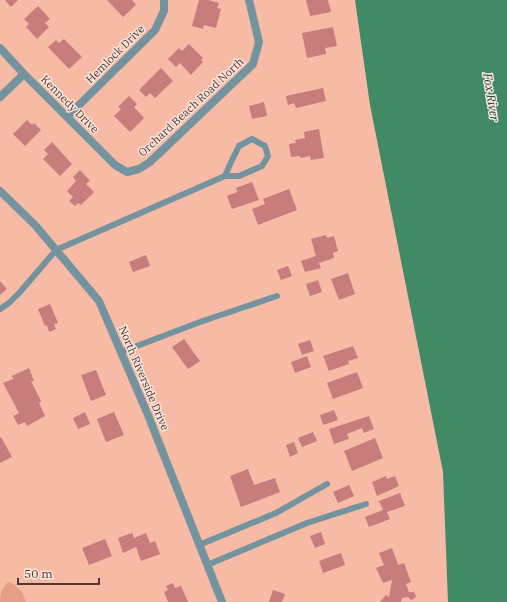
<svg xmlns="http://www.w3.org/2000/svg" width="507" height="602" font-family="'IBM Plex Serif',serif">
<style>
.green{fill:#e49f86}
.water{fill:#418967}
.building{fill:#c67d7c}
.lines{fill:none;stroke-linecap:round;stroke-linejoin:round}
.service{stroke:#73949f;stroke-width:6}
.minor{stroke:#73949f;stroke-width:8}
.tertiary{stroke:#73949f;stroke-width:8}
.labels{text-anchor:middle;stroke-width:3;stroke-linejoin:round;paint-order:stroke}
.street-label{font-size:11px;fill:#4e362d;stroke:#fee5dc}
.water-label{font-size:12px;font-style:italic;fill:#0c472f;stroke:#fee5dc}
</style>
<rect width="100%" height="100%" fill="#f6baa5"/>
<path class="green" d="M 8,582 L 12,583 L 22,592 L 26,602 L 0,602 C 0,594 2,588 8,582 Z"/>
<path class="water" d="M 355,0 L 507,0 L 507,602 L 448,602 L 443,472 L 370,105 Z"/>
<g class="building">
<path d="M 5,0 L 18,0 L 11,7 Z"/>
<path d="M 107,0 L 132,0 L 136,5 L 123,17 Z"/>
<path d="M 199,0 L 208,0 L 219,3 L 217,8 L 221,9 L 216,28 L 204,25 L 203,29 L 192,26 Z"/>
<path d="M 306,0 L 328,0 L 331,12 L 310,16 Z"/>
<path d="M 38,6 L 50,19 L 45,23 L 49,27 L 37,39 L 26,27 L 29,24 L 24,19 Z"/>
<path d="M 333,27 L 337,46 L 325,48 L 326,54 L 307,58 L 302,33 Z"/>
<path d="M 64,39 L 82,57 L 69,69 L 48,47 L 56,40 L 59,43 Z"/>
<path d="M 189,44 L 203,58 L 201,60 L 203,62 L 191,75 L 180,63 L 176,67 L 168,59 L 179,48 L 182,51 Z"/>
<path d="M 161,68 L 173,81 L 155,98 L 150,93 L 146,97 L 139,90 Z"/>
<path d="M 323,88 L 326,101 L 296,108 L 294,103 L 288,105 L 286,96 Z"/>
<path d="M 129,96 L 137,104 L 134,107 L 144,118 L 130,132 L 114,116 L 121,109 L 118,107 Z"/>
<path d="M 264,102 L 267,116 L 252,119 L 249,106 Z"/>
<path d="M 27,120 L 32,125 L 34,123 L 41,130 L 25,146 L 13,134 Z"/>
<path d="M 319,129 L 324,158 L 311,160 L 310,156 L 300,158 L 300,156 L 291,157 L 289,144 L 296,143 L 295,140 L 305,138 L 304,132 Z"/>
<path d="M 52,142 L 72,164 L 60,176 L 43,159 L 48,154 L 44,150 Z"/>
<path d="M 80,170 L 90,181 L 86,184 L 94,192 L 81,205 L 78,203 L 75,206 L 69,201 L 73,197 L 67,191 L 76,181 L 73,177 Z"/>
<path d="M 252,182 L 259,200 L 232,209 L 227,196 L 237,192 L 236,188 Z"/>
<path d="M 289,189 L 297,210 L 258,225 L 252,209 L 265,204 L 263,199 Z"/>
<path d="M 326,235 L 327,238 L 334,236 L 338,251 L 333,253 L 334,258 L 319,263 L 321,268 L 305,272 L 301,261 L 316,256 L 311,239 Z"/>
<path d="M 146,255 L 150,266 L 133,272 L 129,262 Z"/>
<path d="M 288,266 L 292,276 L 281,280 L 277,270 Z"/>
<path d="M 348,273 L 355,294 L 339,300 L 331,279 Z"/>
<path d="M 318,280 L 322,292 L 310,296 L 306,284 Z"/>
<path d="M 0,281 L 7,289 L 0,295 Z"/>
<path d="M 50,304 L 58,323 L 54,324 L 56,329 L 49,332 L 47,325 L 45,326 L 38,309 Z"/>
<path d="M 184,339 L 200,361 L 188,369 L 172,347 Z"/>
<path d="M 310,340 L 314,351 L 302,355 L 298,344 Z"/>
<path d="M 353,346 L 358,358 L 348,361 L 349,364 L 329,371 L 323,356 Z"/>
<path d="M 307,356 L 311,367 L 295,373 L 291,362 Z"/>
<path d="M 29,368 L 34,381 L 31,381 L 41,401 L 39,403 L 45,416 L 27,426 L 25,422 L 18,425 L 13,416 L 19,413 L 3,383 L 13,379 L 12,376 Z"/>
<path d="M 96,370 L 106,395 L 91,401 L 81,375 Z"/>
<path d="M 357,372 L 363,388 L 333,399 L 327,383 Z"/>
<path d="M 334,410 L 338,420 L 323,425 L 320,415 Z"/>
<path d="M 85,412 L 90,424 L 78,429 L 73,418 Z"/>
<path d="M 114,412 L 124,435 L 106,442 L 97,419 Z"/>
<path d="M 369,416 L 374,429 L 364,433 L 362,428 L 347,434 L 349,439 L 334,444 L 329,429 Z"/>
<path d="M 313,432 L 317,441 L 302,447 L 298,438 Z"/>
<path d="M 1,437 L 12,457 L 0,463 L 0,438 Z"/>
<path d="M 375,438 L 383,458 L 352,471 L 344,451 Z"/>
<path d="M 294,442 L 298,453 L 290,457 L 286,445 Z"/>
<path d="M 248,469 L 254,485 L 275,478 L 280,492 L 241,507 L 230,476 Z"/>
<path d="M 386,476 L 387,479 L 395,476 L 399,486 L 377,496 L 372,482 Z"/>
<path d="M 349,485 L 354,496 L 338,503 L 333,492 Z"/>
<path d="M 400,493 L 405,506 L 387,512 L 390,519 L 369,527 L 365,517 L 383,510 L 379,501 Z"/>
<path d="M 321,532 L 325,544 L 315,548 L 310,536 Z"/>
<path d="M 132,533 L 134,538 L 146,533 L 150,543 L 155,541 L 160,554 L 141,561 L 136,547 L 123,553 L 118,538 Z"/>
<path d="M 105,539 L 112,556 L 89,565 L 82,548 Z"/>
<path d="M 392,548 L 398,565 L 404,563 L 411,582 L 406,584 L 409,592 L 414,592 L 416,596 L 414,599 L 411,600 L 408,597 L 402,598 L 401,602 L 380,602 L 386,595 L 389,597 L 392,580 L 383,583 L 376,568 L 384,565 L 379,553 Z"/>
<path d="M 341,553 L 345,565 L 323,573 L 319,561 Z"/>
<path d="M 173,583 L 175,588 L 181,586 L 188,602 L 168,602 L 164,592 L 168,590 L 166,586 Z"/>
<path d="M 273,590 L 285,594 L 282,602 L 269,602 Z"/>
</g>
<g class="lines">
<g class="service">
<path d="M 0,309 L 9,303 L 20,292 L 56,250 L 225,176 L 231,162 L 239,146 L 252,139 L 265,146 L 268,156 L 262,166 L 239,176 L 225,176"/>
<path d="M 121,352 L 200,322 L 277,296"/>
<path d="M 199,545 L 276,513 L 327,484"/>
<path d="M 207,565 L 307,523 L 366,504"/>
</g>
<g class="minor">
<path d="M 0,48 L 24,74 L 115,165 L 127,172 L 139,169 L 150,162 L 253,64 L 259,42 L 249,0"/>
<path d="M 67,117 L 155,30 L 164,11 L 164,0"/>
</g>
<g class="tertiary">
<path d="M 0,97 L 24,74"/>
<path d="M 0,191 L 35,225 L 99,301 L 148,415 L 222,602"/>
</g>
</g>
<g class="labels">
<g class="street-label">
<text transform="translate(115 54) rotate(-45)" y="4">Hemlock Drive</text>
<text transform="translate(70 104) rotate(45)" y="4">Kennedy Drive</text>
<text transform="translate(191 107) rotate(-43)" y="4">Orchard Beach Road North</text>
<text transform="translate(144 378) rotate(67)" y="4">North Riverside Drive</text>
</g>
<g class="water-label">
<text transform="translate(491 97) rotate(81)" y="4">Fox River</text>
</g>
</g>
<path d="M18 578v6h81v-6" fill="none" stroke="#4e362d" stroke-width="2"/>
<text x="24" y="578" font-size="12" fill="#4e362d" stroke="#fee5dc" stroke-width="3" paint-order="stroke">50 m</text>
</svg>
